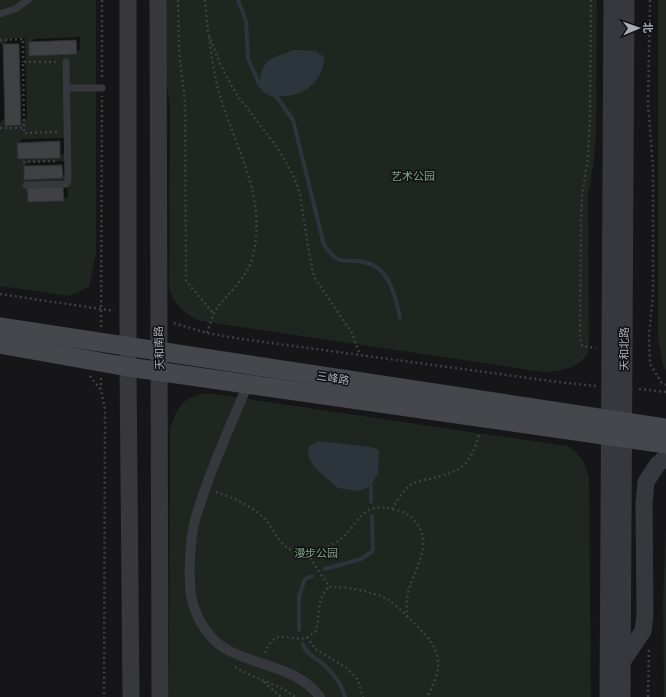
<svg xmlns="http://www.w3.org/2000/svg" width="666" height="697" font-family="'Varela Round','Noto Sans SC',sans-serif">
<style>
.green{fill:#1e261f}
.water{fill:#2c353c}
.shadow{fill:#0007}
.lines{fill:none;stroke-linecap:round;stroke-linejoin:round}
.stream{stroke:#2c353c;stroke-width:4}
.building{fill:#404145;stroke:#303034}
.path{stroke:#3d3f44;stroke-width:2.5;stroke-dasharray:2 3;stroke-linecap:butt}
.service{stroke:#37383d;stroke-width:7}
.pedestrian{stroke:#37383d;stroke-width:10}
.tertiary{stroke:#37383d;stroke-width:17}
.secondary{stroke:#45474d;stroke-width:19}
.labels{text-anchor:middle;stroke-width:3;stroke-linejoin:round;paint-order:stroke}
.park-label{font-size:11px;fill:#7fa381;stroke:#111113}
.street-label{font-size:11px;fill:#a8adb8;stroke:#111113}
</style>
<rect width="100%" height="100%" fill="#161618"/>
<g class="green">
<path d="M 0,0 L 96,0 L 96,253 L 89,287 L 69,296 L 0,286 Z"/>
<path d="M 162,0 L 597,0 L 596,134 L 594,160 L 588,197 L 589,345 C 588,367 560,372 543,372 L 201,321 C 184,315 174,305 169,287 L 170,105 L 162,56 Z"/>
<path d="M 658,0 L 666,0 L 666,371 L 663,365 L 658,339 Z"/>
<path d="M 206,393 L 567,446 C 579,452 586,464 589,478 L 591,697 L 169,697 L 170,428 C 178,407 182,397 206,393 Z"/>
<path d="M 666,525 L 666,697 L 664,697 L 663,603 Z"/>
</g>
<g class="water">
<path d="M 294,50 L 316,51 L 324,57 C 325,90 281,110 259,84 C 263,57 271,59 294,50 Z"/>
<path d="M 319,441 L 370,447 L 379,450 L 378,473 L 371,486 L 358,491 L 338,488 L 315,468 L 308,456 L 309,446 Z"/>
</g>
<g class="shadow">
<path d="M 80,37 L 80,49 L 76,53 L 30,43 L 34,39 Z"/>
<path d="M 10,38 L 25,38 L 27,118 L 20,124 L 6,117 L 0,123 L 0,44 L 2,44 L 2,46 Z"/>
<path d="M 64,138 L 64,153 L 60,157 L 19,158 L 18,143 L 22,139 Z"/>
<path d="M 66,161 L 66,173 L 62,177 L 25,166 L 29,162 Z"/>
<path d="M 67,183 L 68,196 L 63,200 L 29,201 Z"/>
</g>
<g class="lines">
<g class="stream">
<path d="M 238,0 L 246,21 L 248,58 L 259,84 L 265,91 L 277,97 L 293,120 L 324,245 C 342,270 344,256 367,263 C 390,269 396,298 400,318"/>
<path d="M 371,486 L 371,502"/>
<path d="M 325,569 L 361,559 L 373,551 L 372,516"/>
<path d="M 299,630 L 299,596 L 305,579 L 312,576"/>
<path d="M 303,644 C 305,654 315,657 323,664 C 333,673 342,683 345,697"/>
</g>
</g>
<g class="building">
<path d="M 76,40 L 77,54 L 29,56 L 29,42 Z"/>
<path d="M 3,44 L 19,44 L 21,125 L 5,126 Z"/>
<path d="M 60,141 L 60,158 L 18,159 L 17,143 Z"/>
<path d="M 62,165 L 63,178 L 24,180 L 24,166 Z"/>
<path d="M 63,187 L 64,201 L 28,202 L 27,188 Z"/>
</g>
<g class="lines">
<g class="path">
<path d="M 102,0 L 102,79"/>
<path d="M 178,0 L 179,52 L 185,102 L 186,281 L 214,314"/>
<path d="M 205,0 L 208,32 L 220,64 L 237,95 L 279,150 L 295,179 L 300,194 L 309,253 L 314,277 L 352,333 L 360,355"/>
<path d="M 591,0 L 590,117 L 588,159 L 582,195 L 581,216 L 580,338 L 582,346 L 596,348"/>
<path d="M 650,0 L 648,104 L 653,166 L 653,294 L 649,336 L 650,364 L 662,383 L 666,385"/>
<path d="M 0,40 L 23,39 L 23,62"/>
<path d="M 56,62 L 23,62 L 24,128 L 24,133 L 58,132"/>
<path d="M 0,128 L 24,128"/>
<path d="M 23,162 L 58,161"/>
<path d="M 0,294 L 114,311"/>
<path d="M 174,323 L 207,333 L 242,339 L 558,382 L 596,386"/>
<path d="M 101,327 L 102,96"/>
<path d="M 207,333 C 209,327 211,321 213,315 C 224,294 247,282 253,255 C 267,198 236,149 220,96 C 214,77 212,57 209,37"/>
<path d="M 90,376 L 101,390 L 105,409 L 104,697"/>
<path d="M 101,378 L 101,389"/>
<path d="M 639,389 L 666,392"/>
<path d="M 216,492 C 233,498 250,505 264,518 C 275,530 279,548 297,552 C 311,555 331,547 342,538 C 361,521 362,500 396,510 C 404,512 409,514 414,520 C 435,542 414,569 408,593 C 406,601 407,609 407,618"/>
<path d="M 392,509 C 397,501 402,492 409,486 C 413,482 423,480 429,479 C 462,471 470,467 479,434"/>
<path d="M 308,553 L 317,569 L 330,587 C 348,587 370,591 387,599 C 395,603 426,634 431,642 C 435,648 438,655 438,662 C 439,674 432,687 427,697"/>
<path d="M 307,637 L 315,649 L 347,668 L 358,680 L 363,697"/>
<path d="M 265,653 C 276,624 291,644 308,637 C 311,635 313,633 316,631 C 320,615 316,599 329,587"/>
<path d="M 235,667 C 254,679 278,683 295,697"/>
<path d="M 264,682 L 281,697"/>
<path d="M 648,697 L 649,649"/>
</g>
<g class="service">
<path d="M 0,14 L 15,9 L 28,0"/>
<path d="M 67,88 L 102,88"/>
<path d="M 26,185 L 66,184 L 68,181 L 66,62"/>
</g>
<path class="pedestrian" d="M 248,384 C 229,429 209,473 195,520 C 190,539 187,585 193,604 C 198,621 209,638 224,648 C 254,666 297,666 320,697"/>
<g class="tertiary">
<path d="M 128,0 L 128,367 L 131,697"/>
<path d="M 158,0 L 160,697"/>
<path d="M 622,662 L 643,631 L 645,615 L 644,504 L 646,482 L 657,465 L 666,457"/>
<path d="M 608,697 L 612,0"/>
<path d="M 622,697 L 626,0"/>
</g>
<g class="secondary">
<path d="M 0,327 L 666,428"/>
<path d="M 0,344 L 128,367 L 666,444"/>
</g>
</g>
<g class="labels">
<g class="park-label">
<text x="413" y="180">艺术公园</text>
<text x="316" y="557">漫步公园</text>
</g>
<g class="street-label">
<text transform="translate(159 348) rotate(-92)" y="4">天和南路</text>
<text transform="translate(624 349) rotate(-90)" y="4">天和北路</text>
<text transform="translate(333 378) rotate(9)" y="4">三峰路</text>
</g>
</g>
<g transform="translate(638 28) rotate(88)" stroke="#111113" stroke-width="3" paint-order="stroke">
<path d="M0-3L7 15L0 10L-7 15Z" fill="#a8adb8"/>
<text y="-6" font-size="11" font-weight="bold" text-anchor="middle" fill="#a8adb8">北</text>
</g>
</svg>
